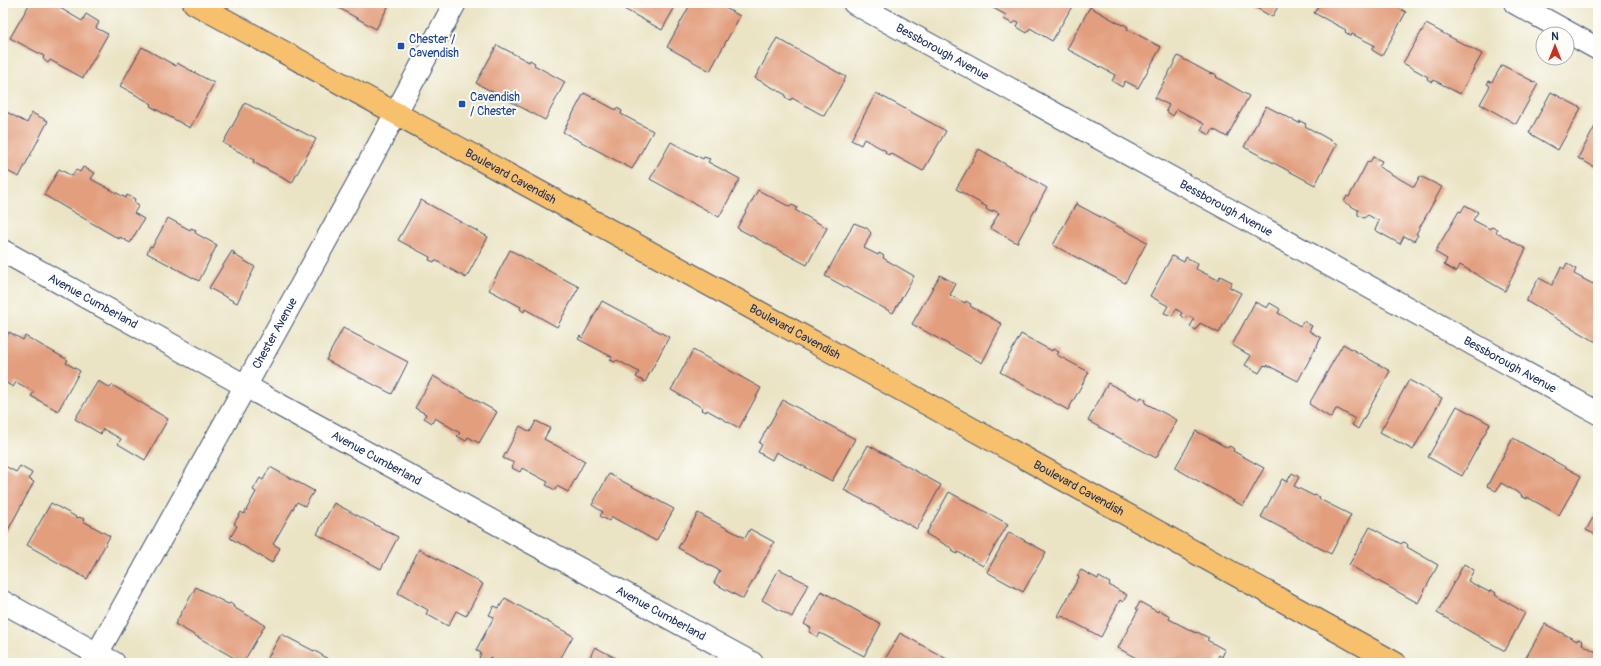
<svg xmlns="http://www.w3.org/2000/svg" width="1601" height="666" font-family="Pangolin,sans-serif">
<style>
.building{fill:#e29e7d}
.lines{fill:none;stroke-linecap:round;stroke-linejoin:round}
.minor-casing{stroke:#3a4a6d;stroke-width:24}
.major-casing{stroke:#3a4a6d;stroke-width:24}
.minor{stroke:#fff;stroke-width:22}
.major{stroke:#f7c06c;stroke-width:22}
.transit-dot{fill:#1a4fb4;stroke:#fdfcf7;stroke-width:1.5}
.labels{text-anchor:middle;stroke-width:4;stroke-linejoin:round;paint-order:stroke}
.transit-label{font-size:12px;fill:#164399;stroke:#fdfcf7;text-anchor:start}
.street-label{font-size:12px;fill:#1b2f5e;stroke:#fdfcf7}
</style>
<rect width="100%" height="100%" fill="#fdfcf7"/>
<filter id="ink" filterUnits="userSpaceOnUse"><feTurbulence type="fractalNoise" baseFrequency=".025" numOctaves="2"/><feDisplacementMap in="SourceGraphic" scale="8" xChannelSelector="R" yChannelSelector="G"/><feConvolveMatrix kernelMatrix="1 2 1 2 8 2 1 2 1" color-interpolation-filters="sRGB"/></filter>
<filter id="wash" filterUnits="userSpaceOnUse"><feTurbulence type="fractalNoise" baseFrequency=".012" numOctaves="4" result="noise"/><feDisplacementMap in="SourceGraphic" scale="16" xChannelSelector="R" yChannelSelector="G"/><feGaussianBlur stdDeviation="0.9" result="paint"/><feColorMatrix in="noise" values="0 0 0 0 0 0 0 0 0 0 0 0 0 0 0 0 0 1.4 0 .05"/><feComposite in="paint" operator="in"/></filter>
<g filter="url(#wash)">
<rect width="100%" height="100%" fill="#eae4c5"/>
<g id="blocks">
<g class="building">
<path d="M 30,3 L 63,3 L 60,8 L 82,21 L 86,14 L 99,22 L 96,28 L 108,34 L 83,78 L 50,60 L 48,63 L 43,59 L 44,56 L 10,38 Z"/>
<path d="M 330,3 L 390,3 L 376,29 Z"/>
<path d="M 627,3 L 677,3 L 662,30 L 624,9 Z"/>
<path d="M 691,3 L 716,3 L 740,16 L 710,71 L 667,47 Z"/>
<path d="M 984,3 L 1074,3 L 1052,41 L 1030,28 L 1027,33 L 1017,27 L 1019,22 L 1016,21 L 1013,24 L 1004,19 L 1006,15 Z"/>
<path d="M 1255,3 L 1280,3 L 1272,17 L 1253,6 Z"/>
<path d="M 1320,3 L 1390,3 L 1406,12 L 1382,56 L 1372,50 L 1374,45 L 1352,34 L 1351,36 L 1345,32 L 1346,30 L 1314,13 Z"/>
<path d="M 1090,7 L 1122,25 L 1123,24 L 1128,27 L 1127,29 L 1161,47 L 1138,88 L 1125,81 L 1122,87 L 1112,81 L 1115,75 L 1067,49 Z"/>
<path d="M 1426,24 L 1482,54 L 1460,94 L 1434,80 L 1433,82 L 1430,81 L 1427,79 L 1428,77 L 1403,63 Z"/>
<path d="M 777,38 L 846,77 L 824,116 L 792,98 L 791,100 L 788,99 L 785,97 L 786,95 L 755,78 Z"/>
<path d="M 497,45 L 529,62 L 530,60 L 533,62 L 535,63 L 534,65 L 565,82 L 545,120 L 476,83 Z"/>
<path d="M 142,47 L 176,66 L 177,63 L 214,83 L 190,128 L 150,106 L 152,104 L 120,86 Z"/>
<path d="M 1178,56 L 1211,74 L 1212,73 L 1215,74 L 1217,76 L 1216,77 L 1249,96 L 1227,137 L 1213,129 L 1210,135 L 1201,130 L 1204,124 L 1177,109 L 1173,116 L 1166,111 L 1169,105 L 1155,98 Z"/>
<path d="M 1502,65 L 1538,84 L 1516,124 L 1480,104 L 1490,86 L 1487,84 L 1489,81 L 1492,82 Z"/>
<path d="M 1551,92 L 1581,108 L 1558,150 L 1529,133 Z"/>
<path d="M 584,93 L 616,110 L 617,108 L 619,109 L 622,111 L 621,114 L 653,131 L 632,169 L 563,132 Z"/>
<path d="M 876,93 L 946,131 L 923,171 L 890,153 L 889,155 L 885,153 L 886,151 L 864,139 L 861,145 L 851,140 Z"/>
<path d="M 245,103 L 316,139 L 292,183 L 253,162 L 254,160 L 223,143 Z"/>
<path d="M 1266,106 L 1299,123 L 1300,121 L 1306,124 L 1305,126 L 1337,144 L 1315,185 L 1244,147 Z"/>
<path d="M 3,110 L 27,123 L 32,113 L 48,121 L 19,177 L 3,169 Z"/>
<path d="M 1598,121 L 1598,169 L 1578,158 Z"/>
<path d="M 671,142 L 703,159 L 704,157 L 710,159 L 708,162 L 740,179 L 719,217 L 650,179 Z"/>
<path d="M 979,149 L 1047,188 L 1017,243 L 990,228 L 999,213 L 993,210 L 992,212 L 989,211 L 986,209 L 987,207 L 956,189 Z"/>
<path d="M 1373,157 L 1382,161 L 1379,167 L 1414,187 L 1420,176 L 1442,187 L 1416,234 L 1418,235 L 1414,241 L 1404,236 L 1400,244 L 1375,230 L 1379,221 L 1368,215 L 1364,218 L 1358,215 L 1358,210 L 1344,202 L 1347,196 L 1349,197 L 1368,161 L 1370,162 Z"/>
<path d="M 83,167 L 95,173 L 91,179 L 126,198 L 127,195 L 135,199 L 134,202 L 139,205 L 134,213 L 144,219 L 130,243 L 120,237 L 119,239 L 44,195 L 59,169 L 72,176 L 76,170 L 80,172 Z"/>
<path d="M 758,190 L 790,207 L 792,205 L 794,206 L 797,208 L 795,210 L 827,228 L 807,265 L 737,228 Z"/>
<path d="M 421,200 L 488,237 L 466,278 L 435,260 L 434,262 L 429,260 L 430,257 L 398,240 Z"/>
<path d="M 1077,202 L 1078,205 L 1147,242 L 1125,283 L 1053,245 Z"/>
<path d="M 1465,205 L 1478,212 L 1473,220 L 1490,229 L 1491,227 L 1497,229 L 1496,232 L 1526,249 L 1505,291 L 1460,265 L 1456,272 L 1444,265 L 1447,259 L 1435,252 L 1459,211 L 1461,212 Z"/>
<path d="M 168,218 L 190,230 L 191,228 L 196,230 L 195,233 L 217,245 L 199,281 L 147,253 L 150,246 L 152,247 Z"/>
<path d="M 854,223 L 867,228 L 871,233 L 864,248 L 878,255 L 879,253 L 881,254 L 884,256 L 883,258 L 914,276 L 893,313 L 825,276 Z"/>
<path d="M 510,250 L 579,287 L 557,327 L 525,309 L 524,312 L 520,309 L 521,307 L 489,290 Z"/>
<path d="M 232,251 L 235,253 L 233,254 L 255,267 L 237,303 L 209,288 Z"/>
<path d="M 1172,256 L 1184,262 L 1186,257 L 1198,264 L 1196,269 L 1218,280 L 1220,276 L 1232,282 L 1229,287 L 1241,293 L 1219,333 L 1200,323 L 1196,330 L 1190,327 L 1194,319 L 1188,316 L 1186,318 L 1183,317 L 1181,315 L 1182,313 L 1176,309 L 1172,316 L 1164,313 L 1168,306 L 1150,296 Z"/>
<path d="M 1567,263 L 1576,269 L 1574,274 L 1593,284 L 1594,282 L 1598,284 L 1598,343 L 1526,301 L 1539,278 L 1552,285 L 1561,267 L 1564,269 Z"/>
<path d="M 940,275 L 956,284 L 950,295 L 965,303 L 966,301 L 969,303 L 971,304 L 970,306 L 1002,324 L 982,363 L 912,324 Z"/>
<path d="M 602,301 L 669,337 L 645,382 L 636,377 L 639,372 L 617,360 L 615,362 L 610,360 L 612,357 L 578,339 L 580,336 L 582,338 Z"/>
<path d="M 1255,302 L 1267,308 L 1270,303 L 1280,309 L 1278,313 L 1300,326 L 1303,321 L 1312,326 L 1309,331 L 1321,338 L 1298,381 L 1267,365 L 1267,366 L 1264,365 L 1259,373 L 1245,365 L 1251,356 L 1232,345 Z"/>
<path d="M 343,328 L 408,362 L 392,394 L 326,360 Z"/>
<path d="M 9,332 L 23,340 L 25,336 L 68,360 L 66,363 L 80,371 L 58,411 L 31,396 L 34,392 L 16,382 L 13,387 L 3,381 L 3,343 Z"/>
<path d="M 1021,334 L 1052,351 L 1053,349 L 1059,352 L 1057,355 L 1089,372 L 1068,410 L 1000,372 Z"/>
<path d="M 1343,344 L 1390,371 L 1358,429 L 1352,425 L 1355,419 L 1338,409 L 1336,409 L 1331,418 L 1309,404 Z"/>
<path d="M 693,350 L 761,388 L 739,428 L 707,410 L 706,412 L 704,411 L 701,410 L 703,408 L 671,390 Z"/>
<path d="M 433,376 L 497,412 L 479,443 L 468,437 L 466,441 L 457,436 L 460,433 L 435,418 L 432,423 L 424,418 L 426,414 L 415,408 Z"/>
<path d="M 1409,380 L 1442,398 L 1413,450 L 1380,432 Z"/>
<path d="M 98,381 L 110,388 L 112,385 L 168,419 L 145,460 L 118,444 L 121,439 L 103,429 L 101,434 L 75,419 Z"/>
<path d="M 1108,383 L 1140,400 L 1141,397 L 1146,400 L 1145,403 L 1177,420 L 1156,458 L 1088,421 Z"/>
<path d="M 783,400 L 855,439 L 832,481 L 776,452 L 772,460 L 758,452 L 762,445 L 759,443 Z"/>
<path d="M 1457,406 L 1490,424 L 1462,476 L 1428,457 Z"/>
<path d="M 536,421 L 550,428 L 544,439 L 585,461 L 568,492 L 557,486 L 555,490 L 546,485 L 548,482 L 522,468 L 520,472 L 512,468 L 514,463 L 503,458 L 520,426 L 530,432 Z"/>
<path d="M 1196,431 L 1228,448 L 1229,446 L 1231,447 L 1234,449 L 1233,451 L 1264,468 L 1243,506 L 1175,468 Z"/>
<path d="M 1513,438 L 1581,476 L 1559,515 L 1527,497 L 1527,499 L 1521,496 L 1522,495 L 1501,483 L 1496,491 L 1487,486 Z"/>
<path d="M 868,445 L 941,485 L 917,529 L 844,490 Z"/>
<path d="M 3,465 L 16,472 L 20,466 L 32,473 L 29,479 L 34,482 L 7,532 L 3,530 Z"/>
<path d="M 270,467 L 314,491 L 305,506 L 297,502 L 273,544 L 280,548 L 272,563 L 230,538 L 237,526 L 234,524 L 241,512 L 244,514 L 256,492 L 253,490 L 260,478 L 263,480 Z"/>
<path d="M 1292,473 L 1299,477 L 1294,486 L 1314,496 L 1315,495 L 1320,497 L 1319,499 L 1351,515 L 1331,554 L 1261,517 L 1282,479 L 1287,482 Z"/>
<path d="M 609,474 L 674,509 L 656,541 L 612,517 L 609,521 L 600,516 L 603,512 L 592,505 Z"/>
<path d="M 949,492 L 1008,524 L 983,566 L 958,552 L 957,554 L 952,551 L 953,549 L 926,534 Z"/>
<path d="M 51,503 L 78,518 L 79,517 L 84,519 L 83,521 L 110,536 L 87,579 L 27,545 Z"/>
<path d="M 334,503 L 398,537 L 381,569 L 317,534 Z"/>
<path d="M 1598,509 L 1598,536 L 1586,530 Z"/>
<path d="M 698,513 L 745,538 L 750,529 L 774,542 L 743,599 L 714,583 L 720,571 L 678,548 Z"/>
<path d="M 1370,527 L 1401,544 L 1403,542 L 1406,543 L 1408,545 L 1407,547 L 1438,565 L 1418,603 L 1349,565 Z"/>
<path d="M 1009,532 L 1046,552 L 1023,592 L 987,572 Z"/>
<path d="M 419,549 L 483,584 L 466,616 L 456,611 L 448,626 L 426,614 L 428,610 L 398,593 Z"/>
<path d="M 1464,564 L 1474,570 L 1468,581 L 1489,592 L 1491,590 L 1493,591 L 1496,593 L 1495,595 L 1525,613 L 1505,651 L 1437,613 Z"/>
<path d="M 779,569 L 791,575 L 792,574 L 794,577 L 808,584 L 792,617 L 762,600 Z"/>
<path d="M 1081,570 L 1098,579 L 1099,577 L 1110,583 L 1109,585 L 1127,595 L 1123,602 L 1120,600 L 1101,637 L 1062,616 L 1061,617 L 1058,616 L 1079,577 L 1077,576 Z"/>
<path d="M 196,587 L 228,604 L 230,603 L 234,606 L 233,607 L 265,625 L 243,663 L 175,624 Z"/>
<path d="M 821,591 L 881,624 L 864,656 L 820,633 L 818,637 L 809,632 L 811,628 L 804,624 Z"/>
<path d="M 505,598 L 573,636 L 558,663 L 500,663 L 490,657 L 487,663 L 479,658 L 481,653 L 476,650 L 494,617 L 489,615 L 494,606 L 499,608 Z"/>
<path d="M 1140,602 L 1158,612 L 1159,610 L 1170,616 L 1169,619 L 1196,633 L 1197,632 L 1209,638 L 1207,640 L 1225,650 L 1222,657 L 1219,655 L 1215,663 L 1145,663 L 1118,648 L 1138,610 L 1136,609 Z"/>
<path d="M 1545,624 L 1577,641 L 1578,639 L 1583,641 L 1582,644 L 1598,653 L 1598,663 L 1527,663 L 1524,661 Z"/>
<path d="M 900,633 L 954,663 L 883,663 Z"/>
<path d="M 281,634 L 314,651 L 314,650 L 334,663 L 265,663 Z"/>
<path d="M 595,647 L 625,663 L 587,663 Z"/>
</g>
</g>
</g>
<g filter="url(#ink)">
<use href="#blocks" fill-opacity="0" stroke="#3a4a6d" stroke-width="1"/>
<g class="lines">
<defs>
<g id="minor">
<path id="s1" d="M 854,3 L 1598,413"/>
<path d="M 1515,3 L 1598,49"/>
<path id="s2" d="M 3,251 L 285,408 L 752,663"/>
<path d="M 3,602 L 114,663"/>
<path id="s3" d="M 92,663 L 370,161 L 455,3"/>
</g>
<g id="major">
<path id="s4" d="M 194,3 L 918,399 L 1395,663"/>
</g>
</defs>
<use href="#minor" class="minor-casing"/>
<use href="#major" class="major-casing"/>
<use href="#minor" class="minor"/>
<use href="#major" class="major"/>
</g>
</g>
<g class="transit-dot">
<rect x="397" y="42" width="8" height="8" rx="2"/>
<rect x="458" y="100" width="8" height="8" rx="2"/>
</g>
<g class="labels">
<g class="transit-label">
<text x="409" y="43">Chester /<tspan x="409" dy="14">Cavendish</tspan></text>
<text x="470" y="101">Cavendish<tspan x="470" dy="14">/ Chester</tspan></text>
</g>
<g class="street-label">
<text dy="4" stroke="none"><textPath href="#s1" startOffset="101">Bessborough Avenue</textPath></text>
<text dy="4" stroke="none"><textPath href="#s4" startOffset="361">Boulevard Cavendish</textPath></text>
<text dy="4" stroke="none"><textPath href="#s1" startOffset="425">Bessborough Avenue</textPath></text>
<text dy="4" stroke="none"><textPath href="#s2" startOffset="103">Avenue Cumberland</textPath></text>
<text dy="4" stroke="none"><textPath href="#s4" startOffset="685">Boulevard Cavendish</textPath></text>
<text dy="4" stroke="none"><textPath href="#s3" startOffset="377">Chester Avenue</textPath></text>
<text dy="4" stroke="none"><textPath href="#s1" startOffset="749">Bessborough Avenue</textPath></text>
<text dy="4" stroke="none"><textPath href="#s2" startOffset="427">Avenue Cumberland</textPath></text>
<text dy="4" stroke="none"><textPath href="#s4" startOffset="1009">Boulevard Cavendish</textPath></text>
<text dy="4" stroke="none"><textPath href="#s2" startOffset="751">Avenue Cumberland</textPath></text>
</g>
</g>
<rect width="1601" height="666" fill="none" stroke="#fdfcf7" stroke-width="16"/>
<g transform="translate(1555 46)"><circle r="19" fill="#fdfcf7" stroke="#a3aaba"/>
<path d="M0-3L7 15L0 10L-7 15Z" fill="#c8321e"/>
<text y="-6" font-size="11" font-weight="bold" text-anchor="middle" fill="#1b2f5e">N</text>
</g>
</svg>
